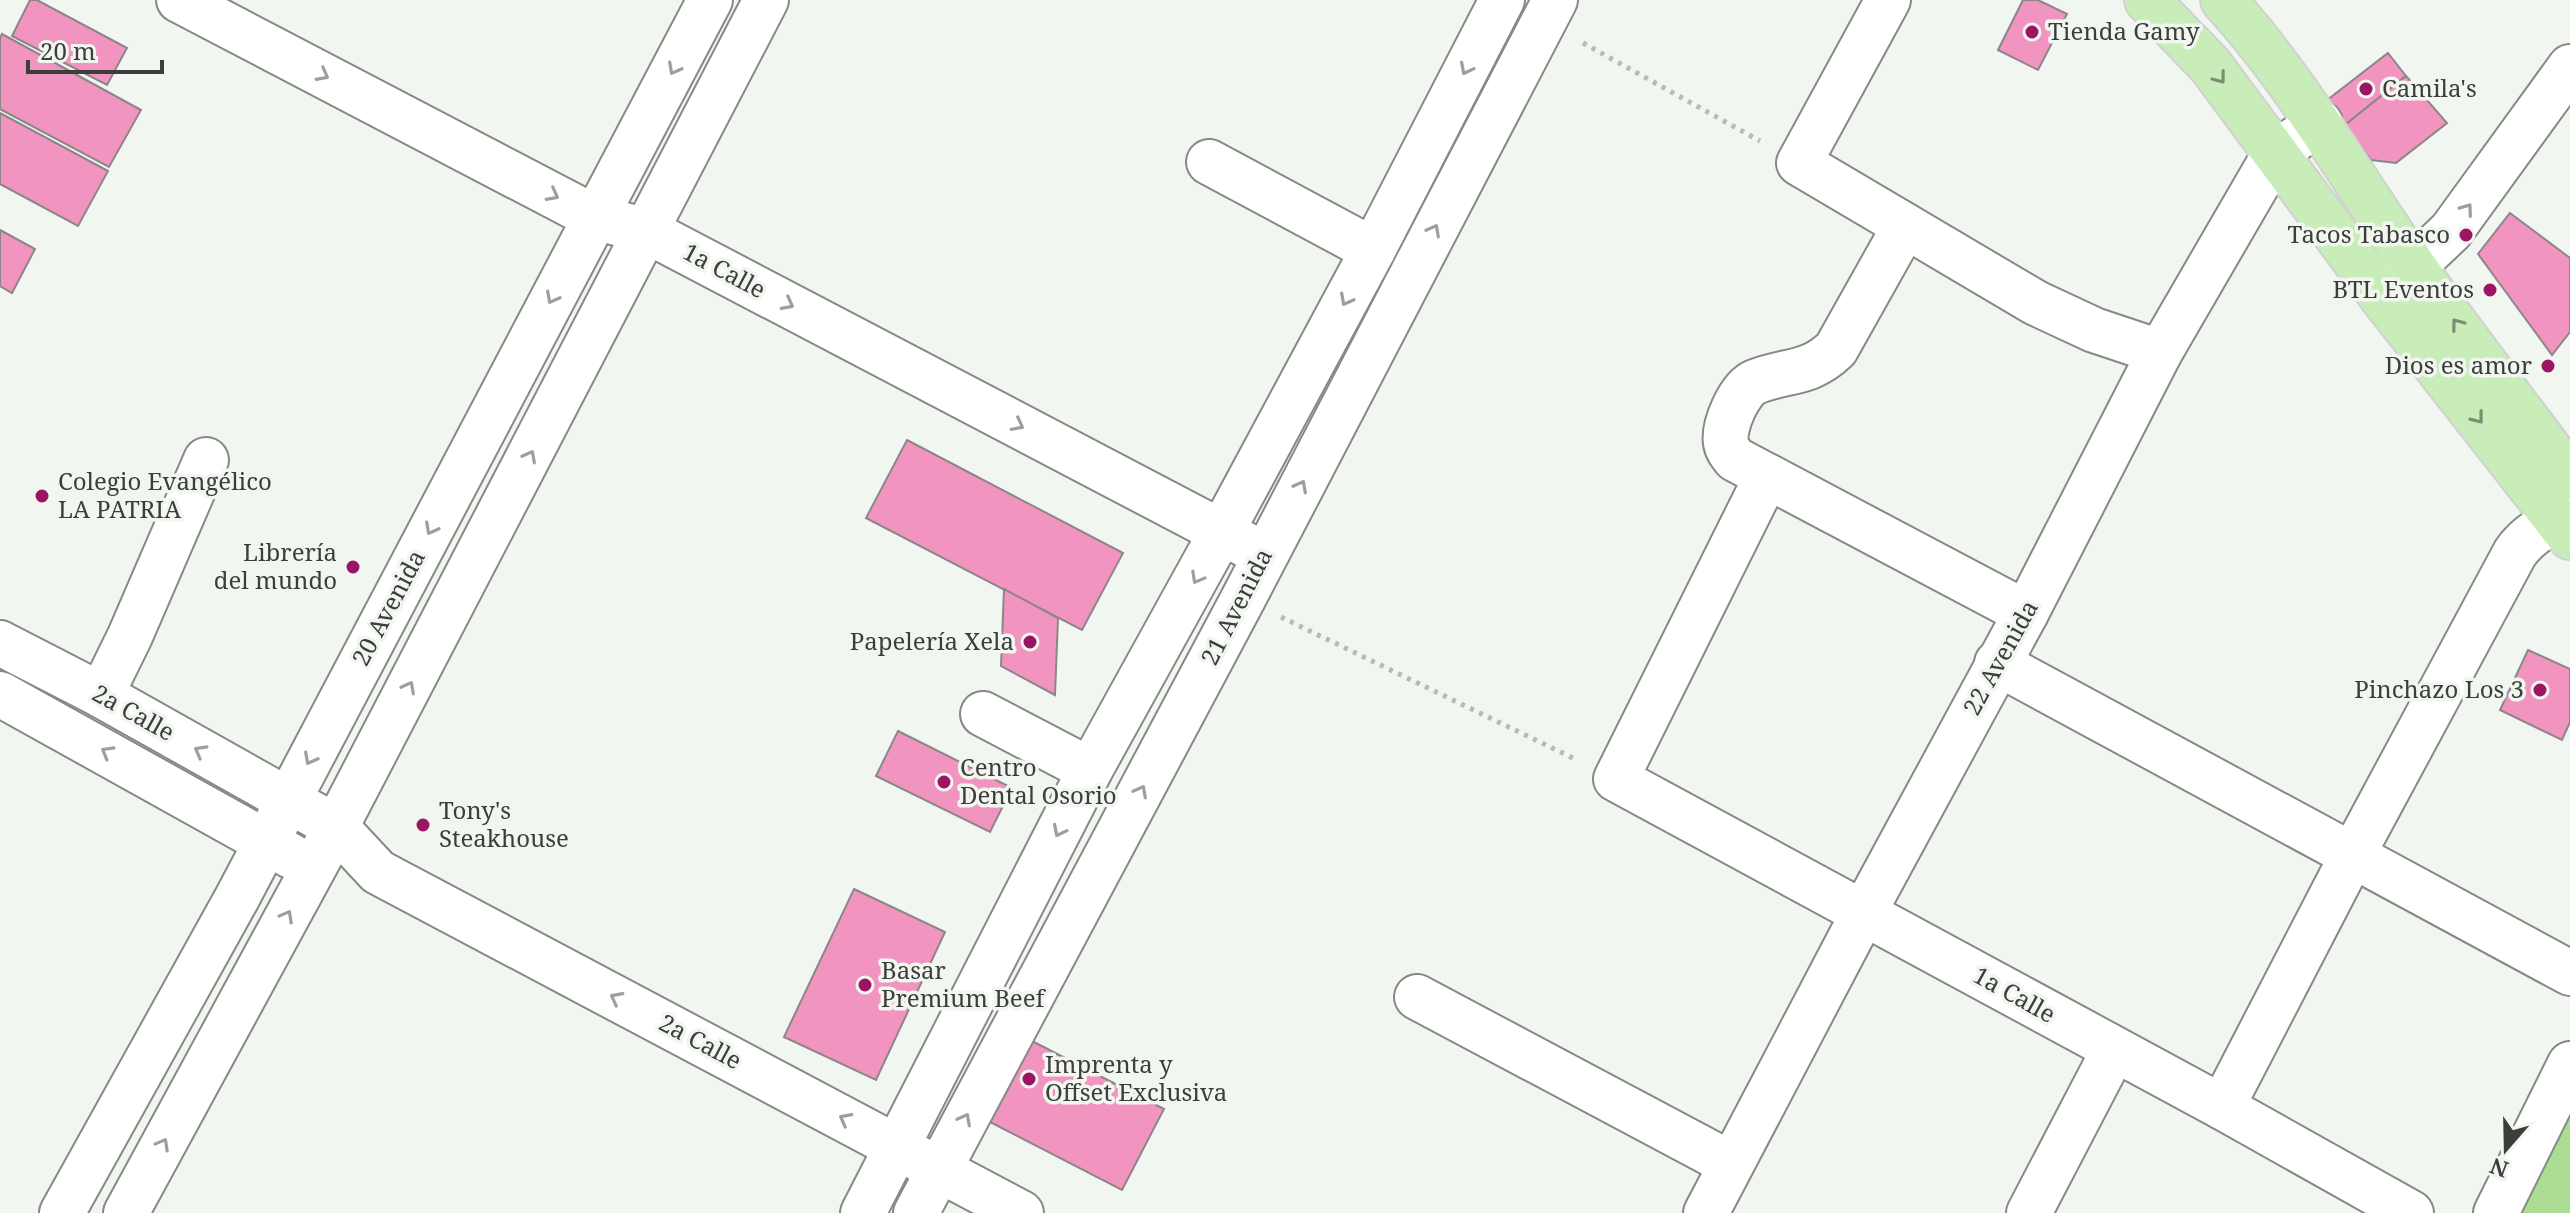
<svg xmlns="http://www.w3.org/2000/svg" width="2570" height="1213" font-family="'Noto Serif',serif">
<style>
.grass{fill:#abde92}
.building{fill:#f294c0;stroke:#8d8688;stroke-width:2}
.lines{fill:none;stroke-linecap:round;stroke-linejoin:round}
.minor-casing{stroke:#868a84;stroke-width:48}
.major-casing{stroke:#d0d1d0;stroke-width:48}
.path{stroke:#b7bab5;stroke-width:5;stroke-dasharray:4 6;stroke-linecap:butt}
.minor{stroke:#fff;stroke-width:44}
.major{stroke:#c9edb8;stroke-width:44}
.oneway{stroke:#9e9e9d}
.oneway2{stroke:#7b8d73}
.poi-dot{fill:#9c1464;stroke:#f2f6f0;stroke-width:3}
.labels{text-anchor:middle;stroke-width:7;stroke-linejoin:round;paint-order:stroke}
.poi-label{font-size:24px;fill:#3c3e3b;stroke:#f2f6f0;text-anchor:start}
.street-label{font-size:24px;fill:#3c3e3b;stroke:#f2f6f0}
</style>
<rect width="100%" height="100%" fill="#f2f6f0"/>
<path class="grass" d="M 2570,1104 L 2570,1213 L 2512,1213 Z"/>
<g class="building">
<path d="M 30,0 L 37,0 L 127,48 L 107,85 L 12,36 Z"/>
<path d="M 2023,0 L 2038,0 L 2067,14 L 2038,70 L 1998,50 Z"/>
<path d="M 2,34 L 141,110 L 109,167 L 0,109 L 0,38 Z"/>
<path d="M 2388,53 L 2406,76 L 2345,125 L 2326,101 Z"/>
<path d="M 2406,76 L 2447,123 L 2396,163 L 2371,160 L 2345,125 Z"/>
<path d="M 0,113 L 108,171 L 78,226 L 0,184 Z"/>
<path d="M 2510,213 L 2570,258 L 2570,332 L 2552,355 L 2478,254 Z"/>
<path d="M 0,230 L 35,249 L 12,293 L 0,286 Z"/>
<path d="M 907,440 L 1123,553 L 1082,630 L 866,518 Z"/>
<path d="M 1004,589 L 1058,618 L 1055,695 L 1001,666 Z"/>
<path d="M 2528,650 L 2570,669 L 2570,722 L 2562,740 L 2500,710 Z"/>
<path d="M 898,731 L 1012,788 L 990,832 L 876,776 Z"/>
<path d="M 854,889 L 945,932 L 876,1080 L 784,1037 Z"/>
<path d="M 1032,1041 L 1164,1109 L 1122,1190 L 990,1122 Z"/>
</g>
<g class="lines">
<defs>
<g id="minor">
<path d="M 179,0 L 594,217 L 647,231 L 1248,546"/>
<path d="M 1888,0 L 1799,163 L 2036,303 L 2094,330 L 2160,352"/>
<path d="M 1209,162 L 1373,250"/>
<path d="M 1905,226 L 1836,349 C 1808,376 1787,369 1755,382 C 1739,389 1723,426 1726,443 C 1727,449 1731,454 1735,459 L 2026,613"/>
<path d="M 2391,294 L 2414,266 L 2451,231 L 2570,67"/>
<path d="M 1767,476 L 1616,779 L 2222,1107 L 2411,1213"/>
<path d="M 0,643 L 101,695 L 336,827 L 378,872 L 1021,1213"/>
<path d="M 1997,663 L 2570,973"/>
<path d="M 0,694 L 291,856"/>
<path d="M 101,695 L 130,636 L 206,460"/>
<path d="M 983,714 L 1090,770"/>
<path d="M 1417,997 L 1731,1164"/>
<path d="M 2222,1107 L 2352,856 L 2515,553 C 2530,531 2551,525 2570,509"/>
<path d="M 62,1213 L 237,898 L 710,0"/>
<path d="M 126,1213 L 336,827 L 766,0"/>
<path d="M 863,1213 L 1090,770 L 1222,531 L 1373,250 L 1502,0"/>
<path d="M 916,1213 L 1243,599 L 1555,0"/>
<path d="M 1706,1213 L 1864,912 L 2026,613 L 2160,352 L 2276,152 L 2320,123"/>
<path d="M 2029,1213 L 2114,1050"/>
<path d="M 2496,1213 L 2570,1064"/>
</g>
<g id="major">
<path d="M 2147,0 L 2210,65 L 2385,301 L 2570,537"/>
<path d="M 2223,0 C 2297,81 2351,177 2414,267 C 2464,338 2518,407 2570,477"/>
</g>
</defs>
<use href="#minor" class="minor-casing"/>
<use href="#major" class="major-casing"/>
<g class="path">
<path d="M 1583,43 L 1760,141"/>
<path d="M 1281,617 L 1575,759"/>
</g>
<use href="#minor" class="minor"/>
<use href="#major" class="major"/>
</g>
<defs><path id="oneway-chevron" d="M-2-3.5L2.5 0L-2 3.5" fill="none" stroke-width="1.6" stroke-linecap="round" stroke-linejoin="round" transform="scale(2)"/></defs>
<g class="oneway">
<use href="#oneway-chevron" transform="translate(674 69) rotate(118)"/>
<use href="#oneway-chevron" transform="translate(1466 69) rotate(117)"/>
<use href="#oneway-chevron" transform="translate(323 75) rotate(28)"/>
<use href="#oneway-chevron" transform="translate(553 195) rotate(28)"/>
<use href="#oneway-chevron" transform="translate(2467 209) rotate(-54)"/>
<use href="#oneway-chevron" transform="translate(1434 230) rotate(-62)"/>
<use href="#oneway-chevron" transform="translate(552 298) rotate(118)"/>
<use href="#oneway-chevron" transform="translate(1346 300) rotate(118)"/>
<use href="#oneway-chevron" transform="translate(788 304) rotate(28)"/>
<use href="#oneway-chevron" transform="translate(1018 425) rotate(28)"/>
<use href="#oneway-chevron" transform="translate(530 456) rotate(-62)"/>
<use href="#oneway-chevron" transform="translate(1301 486) rotate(-62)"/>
<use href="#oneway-chevron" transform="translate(431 529) rotate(118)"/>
<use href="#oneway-chevron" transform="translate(1197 578) rotate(119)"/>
<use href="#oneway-chevron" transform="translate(409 687) rotate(-62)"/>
<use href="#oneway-chevron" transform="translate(200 751) rotate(-151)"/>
<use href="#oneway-chevron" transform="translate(107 752) rotate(-150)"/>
<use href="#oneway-chevron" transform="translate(310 759) rotate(118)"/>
<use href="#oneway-chevron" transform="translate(1141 791) rotate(-62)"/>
<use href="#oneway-chevron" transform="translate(1059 831) rotate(117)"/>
<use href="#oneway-chevron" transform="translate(287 916) rotate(-61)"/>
<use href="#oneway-chevron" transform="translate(616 998) rotate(-152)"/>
<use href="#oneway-chevron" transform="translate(845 1119) rotate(-152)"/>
<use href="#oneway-chevron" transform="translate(965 1119) rotate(-62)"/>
<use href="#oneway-chevron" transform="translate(163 1144) rotate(-61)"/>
</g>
<g class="oneway2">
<use href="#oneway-chevron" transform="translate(2220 78) rotate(53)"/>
<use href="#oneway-chevron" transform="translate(2457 324) rotate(-127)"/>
<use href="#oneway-chevron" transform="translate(2478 418) rotate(52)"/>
</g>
<g class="poi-dot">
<circle cx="2032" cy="32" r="8"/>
<circle cx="2366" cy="89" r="8"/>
<circle cx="2466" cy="235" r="8"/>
<circle cx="2490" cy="290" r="8"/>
<circle cx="2548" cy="366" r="8"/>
<circle cx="42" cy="496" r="8"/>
<circle cx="353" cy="567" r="8"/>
<circle cx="1030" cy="642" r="8"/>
<circle cx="2540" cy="690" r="8"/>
<circle cx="944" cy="782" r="8"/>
<circle cx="423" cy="825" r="8"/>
<circle cx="865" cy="985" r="8"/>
<circle cx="1029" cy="1079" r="8"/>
</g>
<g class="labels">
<g class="poi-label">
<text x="2048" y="40">Tienda Gamy</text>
<text x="2382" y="97">Camila's</text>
<text x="2450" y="243" text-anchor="end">Tacos Tabasco</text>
<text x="2474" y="298" text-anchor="end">BTL Eventos</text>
<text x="2532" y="374" text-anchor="end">Dios es amor</text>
<text x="58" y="490">Colegio Evangélico<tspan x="58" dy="28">LA PATRIA</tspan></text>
<text x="337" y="561" text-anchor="end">Librería<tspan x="337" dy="28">del mundo</tspan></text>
<text x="1014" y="650" text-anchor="end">Papelería Xela</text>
<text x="2524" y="698" text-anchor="end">Pinchazo Los 3</text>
<text x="960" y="776">Centro<tspan x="960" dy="28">Dental Osorio</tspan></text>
<text x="439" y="819">Tony's<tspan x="439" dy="28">Steakhouse</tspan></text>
<text x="881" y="979">Basar<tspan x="881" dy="28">Premium Beef</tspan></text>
<text x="1045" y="1073">Imprenta y<tspan x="1045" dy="28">Offset Exclusiva</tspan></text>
</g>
<g class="street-label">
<text transform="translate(724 271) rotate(28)" y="8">1a Calle</text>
<text transform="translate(1237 607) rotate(-63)" y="8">21 Avenida</text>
<text transform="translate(389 608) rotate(-62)" y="8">20 Avenida</text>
<text transform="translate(2001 658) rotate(-61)" y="8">22 Avenida</text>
<text transform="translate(133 713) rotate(29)" y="8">2a Calle</text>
<text transform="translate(2014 995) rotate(29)" y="8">1a Calle</text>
<text transform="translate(700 1042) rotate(28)" y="8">2a Calle</text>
</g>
</g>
<g transform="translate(2506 1149) rotate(200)" stroke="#f2f6f0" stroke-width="6" paint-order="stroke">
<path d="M0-6L14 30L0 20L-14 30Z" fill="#3c3e3b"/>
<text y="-12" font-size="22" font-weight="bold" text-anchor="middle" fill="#3c3e3b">N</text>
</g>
<path d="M28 60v12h134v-12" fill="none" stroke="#3c3e3b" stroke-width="4"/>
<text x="40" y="60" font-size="24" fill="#3c3e3b" stroke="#f2f6f0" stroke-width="6" paint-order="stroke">20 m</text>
</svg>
